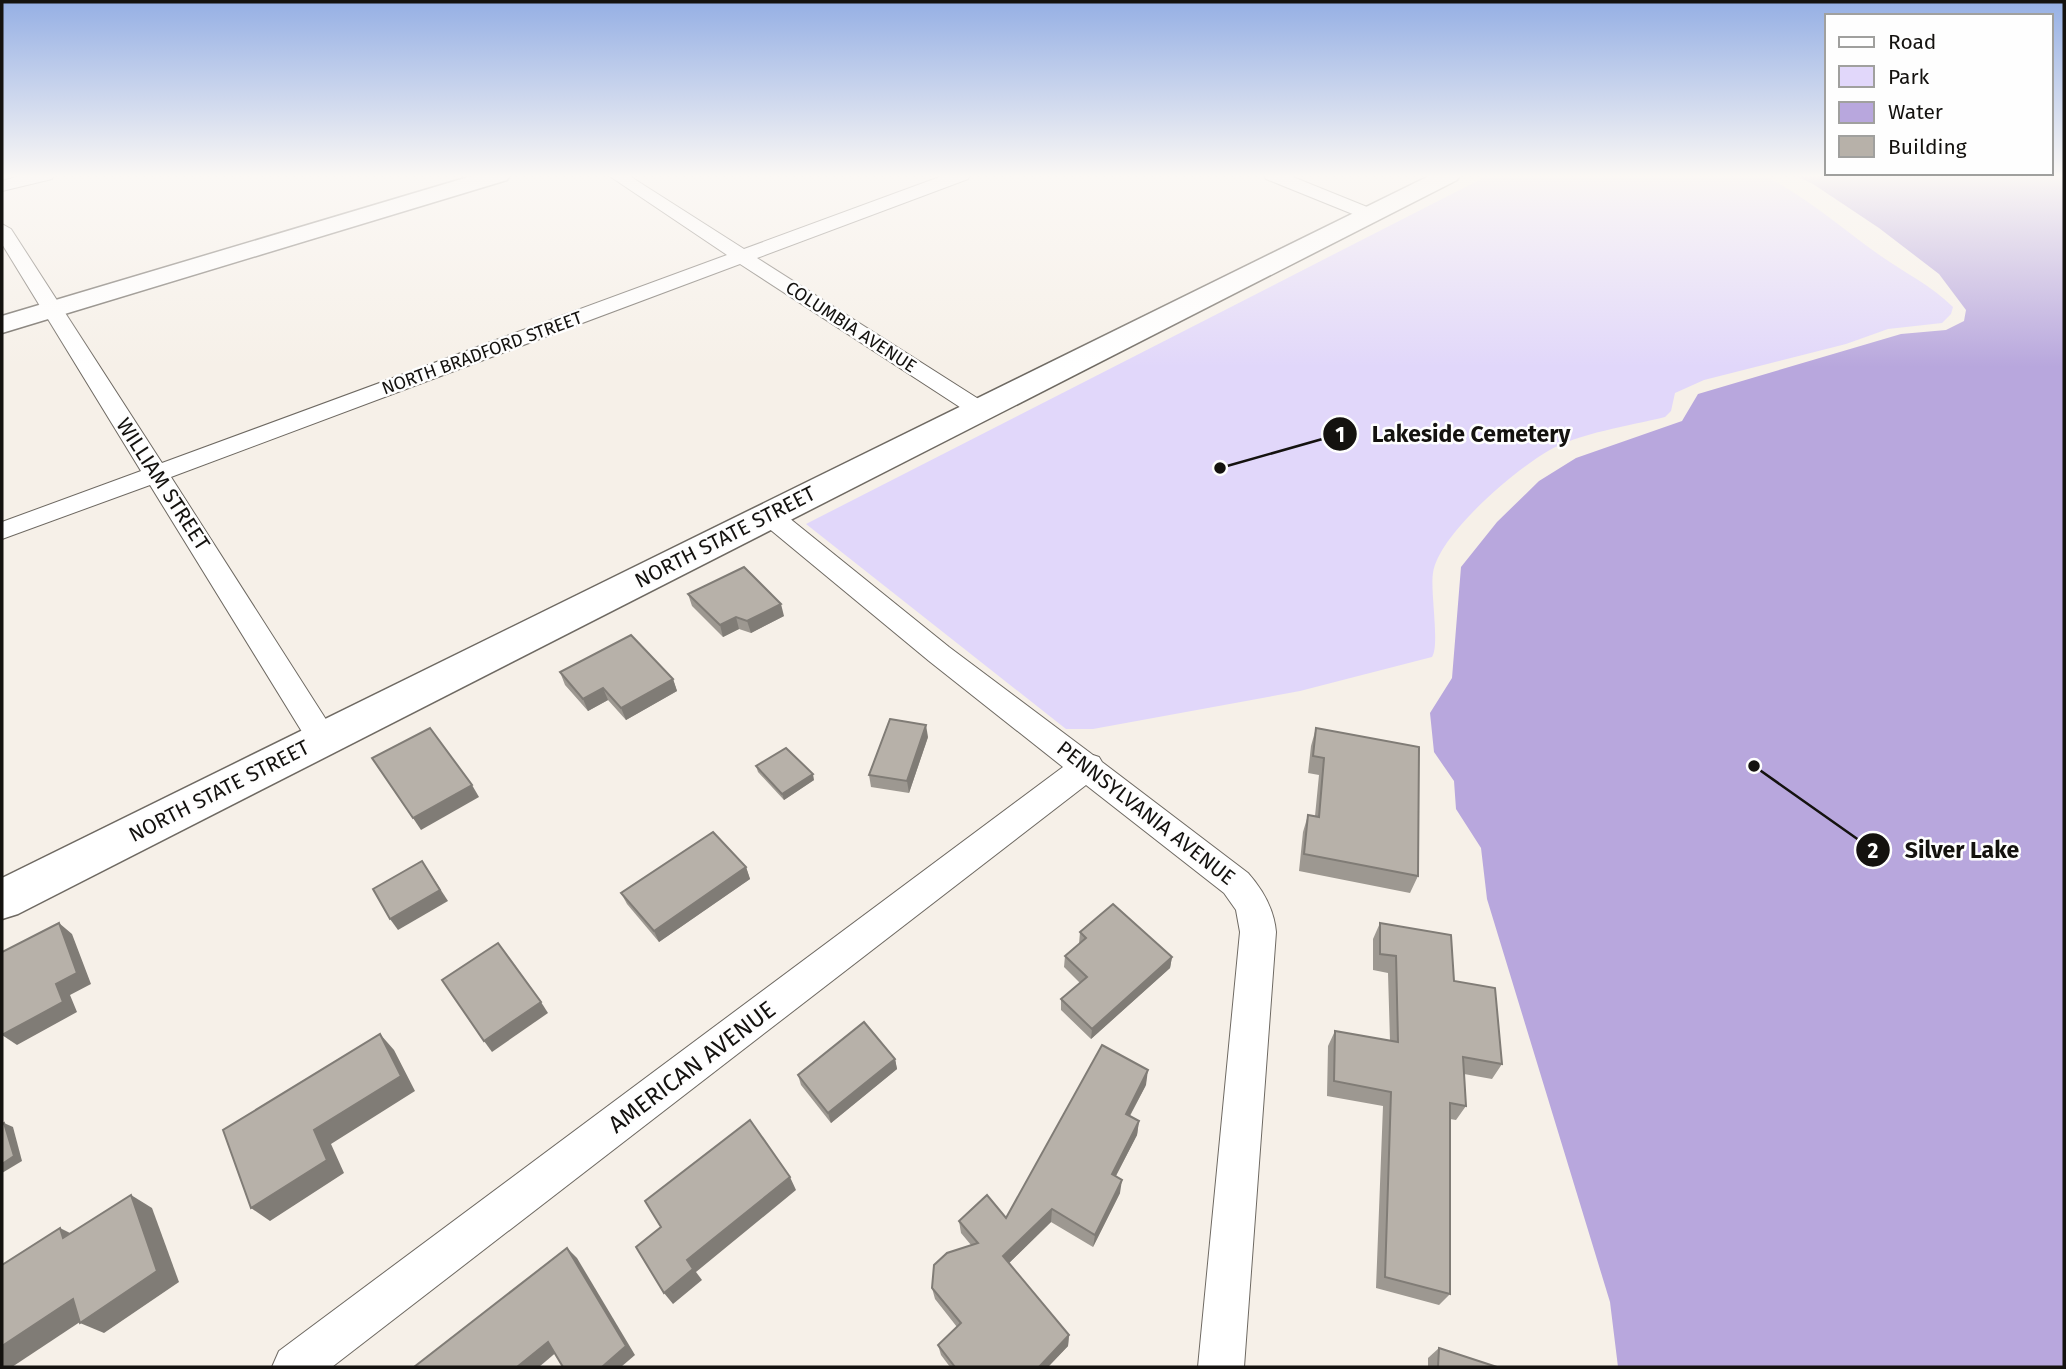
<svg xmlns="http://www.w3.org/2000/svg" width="2066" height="1369" font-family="'Fira Sans',sans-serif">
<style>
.green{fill:#e1d7fa}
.water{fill:#b8a7dd}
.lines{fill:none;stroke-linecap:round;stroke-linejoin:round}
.minor-casing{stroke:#6e6962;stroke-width:2}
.secondary-casing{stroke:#6e6962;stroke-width:3}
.primary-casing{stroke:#6e6962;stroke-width:3}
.minor{fill:#fff;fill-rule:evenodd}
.secondary{fill:#fff;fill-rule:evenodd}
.primary{fill:#fff;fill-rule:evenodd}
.wall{fill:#9d9891}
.shaded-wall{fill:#807c76}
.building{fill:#b7b1a9;stroke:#807c76;stroke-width:2}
.labels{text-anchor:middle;stroke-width:5;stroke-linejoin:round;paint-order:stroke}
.far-street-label{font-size:18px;fill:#14120f;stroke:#fefefe}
.street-label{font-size:21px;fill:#14120f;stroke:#fefefe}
.near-street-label{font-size:24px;fill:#14120f;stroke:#fefefe}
.leader{fill:none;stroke:#14120f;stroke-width:2.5}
.callout-dot{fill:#14120f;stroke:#fefefe;stroke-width:2.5}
.mark-label{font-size:21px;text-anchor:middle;font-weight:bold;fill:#fff}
.callout-label{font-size:23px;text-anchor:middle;font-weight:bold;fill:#14120f;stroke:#fefefe;stroke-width:5;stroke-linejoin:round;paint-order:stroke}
</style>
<rect width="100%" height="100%" fill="#f6f0e8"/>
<path class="green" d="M 1489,175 L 1763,175 C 1806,196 1840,227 1878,254 C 1903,272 1931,285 1953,307 L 1951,314 L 1942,323 L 1888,329 L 1846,344 L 1704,380 L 1675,393 L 1671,411 L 1665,417 C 1629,426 1579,433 1548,451 C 1514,471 1439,534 1433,573 C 1430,592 1440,645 1432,657 L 1300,691 L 1093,729 L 1066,729 L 806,524 Z"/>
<path class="water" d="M 1794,175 L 2064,175 L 2064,1367 L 1618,1367 L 1610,1302 L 1487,899 L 1481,848 L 1456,809 L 1454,781 L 1434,752 L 1430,713 L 1452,678 L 1461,567 L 1497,522 L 1539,481 L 1576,458 L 1682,421 L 1698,394 L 1901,334 L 1946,330 L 1964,321 L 1966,310 L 1939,274 L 1879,228 L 1813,184 Z"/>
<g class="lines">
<defs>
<g id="minor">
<path d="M 24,175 L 54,175 L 52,179 L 2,191 L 2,181 Z"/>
<path d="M 608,175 L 628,175 L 744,249 L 945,175 L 970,175 L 968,179 L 757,258 L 988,405 L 991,410 L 988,415 L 972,415 L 740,264 L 171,477 L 334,732 L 339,740 L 334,748 L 323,752 L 312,748 L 150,485 L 2,539 L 2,522 L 141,471 L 2,244 L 2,224 L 11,229 L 162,463 L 727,255 Z"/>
<path d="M 1264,175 L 1288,175 L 1377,211 L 1380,215 L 1377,219 L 1365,219 L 1266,179 Z"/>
<path d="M 769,507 L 778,509 L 949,647 L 1093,755 L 1099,757 L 1102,762 L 1248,873 C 1263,890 1274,909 1276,932 L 1244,1367 L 1198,1367 L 1240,932 L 1236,910 L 1224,893 L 1086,785 L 332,1367 L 272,1367 L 279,1351 L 1063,767 L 929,661 L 760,521 L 756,515 L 760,509 Z"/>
</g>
<path id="secondary" d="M 475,175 L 510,175 L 507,180 L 2,333 L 2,316 Z"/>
<path id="primary" d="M 1431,175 L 1460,175 L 1457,180 L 18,914 L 2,919 L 2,878 Z"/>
</defs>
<use href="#minor" class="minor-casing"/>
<use href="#secondary" class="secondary-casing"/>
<use href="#primary" class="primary-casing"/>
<use href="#minor" class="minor"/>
<use href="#secondary" class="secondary"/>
<use href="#primary" class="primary"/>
</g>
<g class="wall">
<path d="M 688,594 L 784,616 L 751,633 L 739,629 L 723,637 L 692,606 Z"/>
<path d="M 560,672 L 673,679 L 677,691 L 626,720 L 608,700 L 588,711 L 565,685 Z"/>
<path d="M 1316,728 L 1418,876 L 1410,893 L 1299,871 L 1303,832 L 1308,815 L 1315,816 L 1319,775 L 1308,773 L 1311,746 Z"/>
<path d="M 928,737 L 909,793 L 871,787 L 869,775 Z"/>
<path d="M 756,766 L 814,780 L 784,800 L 758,772 Z"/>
<path d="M 746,867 L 750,879 L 659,942 L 627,904 L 621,893 Z"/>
<path d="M 1380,923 L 1454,981 L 1502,1064 L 1492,1079 L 1464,1074 L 1466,1106 L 1456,1120 L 1450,1119 L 1450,1294 L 1439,1305 L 1376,1288 L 1383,1106 L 1327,1096 L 1328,1046 L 1335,1031 L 1390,1041 L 1388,973 L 1373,970 L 1373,939 Z"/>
<path d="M 1080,932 L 1172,957 L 1170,968 L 1091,1039 L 1061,1010 L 1061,999 L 1080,983 L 1064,967 L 1065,956 L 1079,944 Z"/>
<path d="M 895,1059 L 897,1069 L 831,1123 L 801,1085 L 798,1075 Z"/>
<path d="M 1146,1085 L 1130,1116 L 1139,1121 L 1137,1135 L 1116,1176 L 1120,1193 L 1093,1247 L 1051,1222 L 1009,1263 L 1069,1335 L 1068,1346 L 1048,1367 L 950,1367 L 941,1355 L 938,1345 L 957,1327 L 935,1299 L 932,1288 L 971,1245 L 961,1233 L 959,1221 L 1006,1218 Z"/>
<path d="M 1439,1348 L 1497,1367 L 1428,1367 L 1428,1358 Z"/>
</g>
<g class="shaded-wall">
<path d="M 781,604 L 784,616 L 751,633 L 747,621 Z"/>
<path d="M 736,617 L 739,629 L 723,637 L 720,625 Z"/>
<path d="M 673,679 L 677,691 L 626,720 L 621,708 Z"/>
<path d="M 603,688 L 608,700 L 588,711 L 583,699 Z"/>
<path d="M 926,725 L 928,737 L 909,793 L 907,781 Z"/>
<path d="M 813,774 L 814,780 L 784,800 L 782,794 Z"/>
<path d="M 472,785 L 479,797 L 421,830 L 413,818 Z"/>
<path d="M 422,861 L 448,901 L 398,930 L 390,919 Z"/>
<path d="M 746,867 L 750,879 L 659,942 L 654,931 Z"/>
<path d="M 59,923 L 72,934 L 91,984 L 70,995 L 77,1012 L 17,1045 L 2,1035 L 56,984 Z"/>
<path d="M 1172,957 L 1170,968 L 1091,1039 L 1092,1029 Z"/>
<path d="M 541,1002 L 548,1013 L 492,1052 L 484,1041 Z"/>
<path d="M 380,1034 L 394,1050 L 415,1091 L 331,1144 L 344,1173 L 270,1221 L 251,1208 L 314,1130 Z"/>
<path d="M 895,1059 L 897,1069 L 831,1123 L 828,1113 Z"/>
<path d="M 1148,1070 L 1146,1085 L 1123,1128 L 1126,1114 Z"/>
<path d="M 1139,1121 L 1137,1135 L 1110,1187 L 1112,1174 Z"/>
<path d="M 4,1123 L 13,1127 L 22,1161 L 2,1173 Z"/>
<path d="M 790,1177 L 796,1190 L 696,1272 L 702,1280 L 673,1304 L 664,1293 L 687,1260 Z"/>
<path d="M 1122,1180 L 1120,1193 L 1093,1247 L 1095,1235 Z"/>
<path d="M 131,1195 L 152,1208 L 179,1282 L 104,1333 L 80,1323 Z"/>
<path d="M 1052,1209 L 1051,1222 L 1004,1268 L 1003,1256 Z"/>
<path d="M 60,1228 L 84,1240 L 63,1238 Z"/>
<path d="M 567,1248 L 577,1258 L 635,1355 L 621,1367 L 602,1367 Z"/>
<path d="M 73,1299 L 98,1310 L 12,1367 L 2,1367 L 2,1346 Z"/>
<path d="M 1069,1335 L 1068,1346 L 1048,1367 L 1039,1367 Z"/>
<path d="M 548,1342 L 559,1350 L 539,1367 L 517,1367 Z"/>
</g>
<g class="building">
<path d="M 744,567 L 781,604 L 747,621 L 736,617 L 720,625 L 688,594 Z"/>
<path d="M 631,635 L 673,679 L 621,708 L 603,688 L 583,699 L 560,672 Z"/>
<path d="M 890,719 L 926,725 L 907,781 L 869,775 Z"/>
<path d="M 430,728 L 472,785 L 413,818 L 372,758 Z"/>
<path d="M 1316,728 L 1419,747 L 1418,876 L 1304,854 L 1308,815 L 1319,817 L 1324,758 L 1313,756 Z"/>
<path d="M 786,748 L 813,774 L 782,794 L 756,766 Z"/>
<path d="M 713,832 L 746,867 L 654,931 L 621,893 Z"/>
<path d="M 422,861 L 440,890 L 390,919 L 373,889 Z"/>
<path d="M 1113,904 L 1172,957 L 1092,1029 L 1061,999 L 1087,977 L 1065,956 L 1086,938 L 1080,932 Z"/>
<path d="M 59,923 L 77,973 L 56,984 L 63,1002 L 2,1035 L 2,952 Z"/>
<path d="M 1380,923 L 1451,935 L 1454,981 L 1495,988 L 1502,1064 L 1463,1057 L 1466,1106 L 1450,1103 L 1450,1294 L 1385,1277 L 1391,1092 L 1334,1081 L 1335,1031 L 1398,1042 L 1396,956 L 1380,954 Z"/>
<path d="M 498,943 L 541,1002 L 484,1041 L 442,980 Z"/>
<path d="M 864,1022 L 895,1059 L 828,1113 L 798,1075 Z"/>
<path d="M 380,1034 L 401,1076 L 314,1130 L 327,1160 L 251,1208 L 223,1130 Z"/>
<path d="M 1102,1045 L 1148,1070 L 1126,1114 L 1139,1121 L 1112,1174 L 1122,1180 L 1095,1235 L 1052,1209 L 1003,1256 L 1069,1335 L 1039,1367 L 955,1367 L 938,1345 L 961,1323 L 932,1288 L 934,1265 L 947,1253 L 978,1243 L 959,1221 L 987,1195 L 1006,1218 Z"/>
<path d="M 750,1120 L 790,1177 L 687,1260 L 693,1269 L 664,1293 L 636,1247 L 661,1227 L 645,1201 Z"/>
<path d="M 4,1123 L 14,1156 L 2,1164 L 2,1124 Z"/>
<path d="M 131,1195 L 157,1271 L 80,1323 L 73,1299 L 2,1346 L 2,1265 L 60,1228 L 63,1238 Z"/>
<path d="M 567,1248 L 626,1346 L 602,1367 L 563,1367 L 548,1342 L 517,1367 L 414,1367 Z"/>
<path d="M 1439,1348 L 1497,1367 L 1438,1367 Z"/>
</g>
<linearGradient id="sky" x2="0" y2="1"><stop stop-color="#95afe4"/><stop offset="0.48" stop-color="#fbf8f5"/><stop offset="1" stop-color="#fbf8f5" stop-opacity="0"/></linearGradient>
<rect width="2066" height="367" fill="url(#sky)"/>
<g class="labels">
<g class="far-street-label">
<text transform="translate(851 327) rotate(33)" y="6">COLUMBIA AVENUE</text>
<text transform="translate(482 353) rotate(-20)" y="6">NORTH BRADFORD STREET</text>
</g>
<g class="street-label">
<text transform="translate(163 484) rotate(57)" y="7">WILLIAM STREET</text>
<text transform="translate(725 537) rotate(-27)" y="7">NORTH STATE STREET</text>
<text transform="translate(219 791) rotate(-27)" y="7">NORTH STATE STREET</text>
<text transform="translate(1146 813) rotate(38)" y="7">PENNSYLVANIA AVENUE</text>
</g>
<g class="near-street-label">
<text transform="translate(692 1067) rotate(-37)" y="8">AMERICAN AVENUE</text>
</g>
</g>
<path class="leader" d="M1220 468L1340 434M1754 766L1873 850"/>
<g class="callout-dot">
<circle cx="1220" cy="468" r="7"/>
<circle cx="1754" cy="766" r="7"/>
<circle cx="1340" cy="434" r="18"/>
<circle cx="1873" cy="850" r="18"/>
</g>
<g class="mark-label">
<text x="1340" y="442">1</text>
<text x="1873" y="858">2</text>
</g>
<g class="callout-label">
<text x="1471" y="442">Lakeside Cemetery</text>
<text x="1962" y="858">Silver Lake</text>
</g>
<rect width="2066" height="1369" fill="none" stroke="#14120f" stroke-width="7"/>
<rect x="1825" y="14" width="228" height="161" fill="#fefefe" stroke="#a0a09e" stroke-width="2"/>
<rect x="1839" y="37" width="35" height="10" fill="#ffffff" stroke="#a0a09e" stroke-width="2"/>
<text x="1888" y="49" font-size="21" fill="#14120f">Road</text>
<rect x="1839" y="66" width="35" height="21" fill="#e1d7fa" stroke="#a0a09e" stroke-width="2"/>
<text x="1888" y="84" font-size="21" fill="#14120f">Park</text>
<rect x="1839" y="102" width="35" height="21" fill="#b8a7dd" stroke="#a0a09e" stroke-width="2"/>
<text x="1888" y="119" font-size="21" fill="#14120f">Water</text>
<rect x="1839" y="136" width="35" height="21" fill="#b7b1a9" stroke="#a0a09e" stroke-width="2"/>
<text x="1888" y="154" font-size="21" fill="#14120f">Building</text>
</svg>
